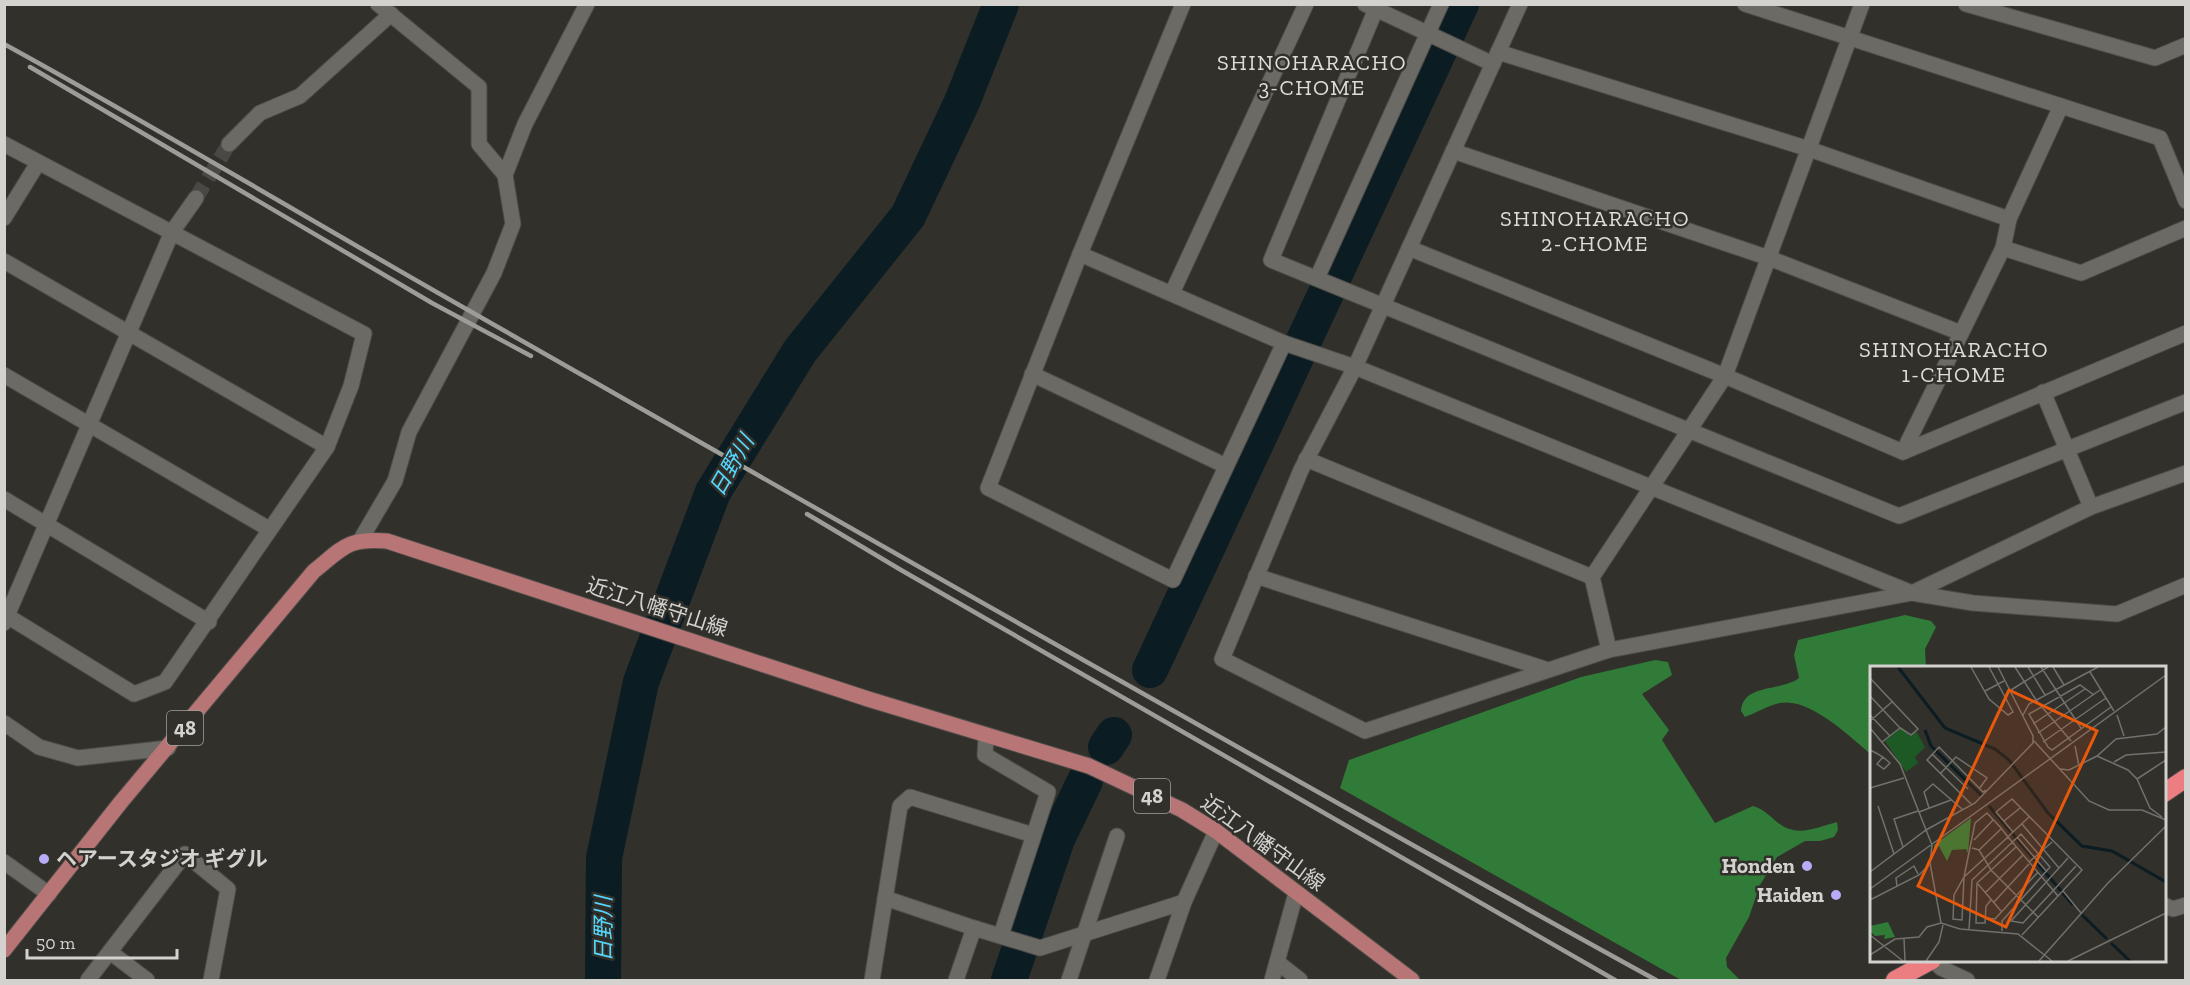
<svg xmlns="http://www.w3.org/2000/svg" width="2190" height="985" font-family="'Zilla Slab','Noto Sans JP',serif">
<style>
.forest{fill:#307b38}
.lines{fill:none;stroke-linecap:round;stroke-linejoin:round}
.river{stroke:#0b1c22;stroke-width:36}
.minor-tunnel{stroke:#494844;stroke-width:15;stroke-dasharray:15 8;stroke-linecap:butt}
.minor-casing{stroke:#4d4c48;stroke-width:17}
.major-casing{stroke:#4d4c48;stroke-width:17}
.highway-casing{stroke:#4d4c48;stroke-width:20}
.minor{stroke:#6b6a64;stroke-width:15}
.major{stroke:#b87575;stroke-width:15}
.highway{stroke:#ec7d81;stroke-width:18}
.rail{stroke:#9d9c99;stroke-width:4.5}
.poi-dot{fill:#b8abf7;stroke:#31302b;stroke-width:2}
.labels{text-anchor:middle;stroke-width:5;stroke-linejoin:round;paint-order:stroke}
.shield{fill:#31302b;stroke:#a2a19e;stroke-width:1.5}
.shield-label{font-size:20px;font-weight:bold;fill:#d3d2cf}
.street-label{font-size:21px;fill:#d3d2cf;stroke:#31302b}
.poi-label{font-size:21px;font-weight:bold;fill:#d3d2cf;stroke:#31302b;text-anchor:end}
.neighbourhood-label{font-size:22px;letter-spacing:1.5px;fill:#deddd6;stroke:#31302b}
.water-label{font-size:22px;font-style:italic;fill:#55d7fd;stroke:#31302b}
.inset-river{fill:none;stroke:#0b1c22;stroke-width:3}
.inset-road{fill:none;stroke:#72716d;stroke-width:1.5}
.view{fill:#e8590c;fill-opacity:0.15;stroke:#e8590c;stroke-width:3}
.inset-edge{fill:none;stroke:#d3d2cf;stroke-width:3}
</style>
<rect width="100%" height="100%" fill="#31302b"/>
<g class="forest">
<path d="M 1905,615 L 1931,621 L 1936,627 L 1925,649 L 1926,667 L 1872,667 L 1872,755 C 1851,738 1810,697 1780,703 C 1769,705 1756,713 1745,717 L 1741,711 C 1743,683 1781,692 1799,678 L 1794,655 L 1798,640 Z"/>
<path d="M 1655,660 L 1668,662 L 1672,675 L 1642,694 L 1669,730 L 1662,740 L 1715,823 L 1753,806 C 1763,809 1769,815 1777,822 C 1796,838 1815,828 1837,822 L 1838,830 L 1834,837 L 1820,841 L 1805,841 L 1777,857 L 1760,885 L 1749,917 L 1726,958 L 1727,967 L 1740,980 L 1681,980 L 1340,788 L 1349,760 L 1581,677 Z"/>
</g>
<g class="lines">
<g class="river">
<path d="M 1150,670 L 1461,4"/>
<path d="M 1106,747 L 1114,735"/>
<path d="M 603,980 L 604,858 L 641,682 L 713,492 L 800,351 L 908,216 L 962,102 L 1001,4"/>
<path d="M 1009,980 L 1057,839 L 1085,781"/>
</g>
<path class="minor-tunnel" d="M 196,198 L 229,144"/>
<defs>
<g id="minor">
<path d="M 1183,4 L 1080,254 L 988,488 L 1173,580 L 1284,343"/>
<path d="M 1365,4 L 1493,64"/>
<path d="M 1378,4 L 1271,260 L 1899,516 L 2186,402"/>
<path d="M 1520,4 L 1355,367 L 1301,470 L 1222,659 L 1365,731 L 1609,650 L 1912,593 L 2091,507 L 2186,473"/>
<path d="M 1745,4 L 2160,138 L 2186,201"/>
<path d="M 1966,4 L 2155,58 L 2186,45"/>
<path d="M 1498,52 L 1809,149 L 2009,219"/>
<path d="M 4,144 L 364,334 L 351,386 L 327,447 L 165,682 L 134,694 L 4,614"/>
<path d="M 229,144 L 260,113 L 300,96 L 391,14"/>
<path d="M 1453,151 L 1769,258 L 1961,333"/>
<path d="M 505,175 L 525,124 L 587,4"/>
<path d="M 4,218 L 38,163"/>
<path d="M 1409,248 L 1725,376 L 1903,452 L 2186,333"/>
<path d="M 2003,248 L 2081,273 L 2186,228"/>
<path d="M 1080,254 L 1284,343 L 1355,367 L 1912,593 L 1973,603 L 2117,614 L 2186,585"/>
<path d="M 4,261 L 327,447"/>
<path d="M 1317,278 L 1441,4"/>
<path d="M 1172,293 L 1306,4"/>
<path d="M 1032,374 L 1226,466"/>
<path d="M 4,375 L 269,529"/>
<path d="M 2043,392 L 2091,507"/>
<path d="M 1903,452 L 2003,248 L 2009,219 L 2061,106"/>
<path d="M 1306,459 L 1592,577"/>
<path d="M 4,499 L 209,622"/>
<path d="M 361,539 L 395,481 L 409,432 L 494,273 L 513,224 L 505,175 L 479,144 L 479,87 L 378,4"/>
<path d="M 1256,576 L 1545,669"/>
<path d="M 4,623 L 172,232 L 196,198"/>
<path d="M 1609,650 L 1592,577 L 1725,376 L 1862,4"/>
<path d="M 4,723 L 39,747 L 78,758 L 168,748"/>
<path d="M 986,735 L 985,755 L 1048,792 L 1001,935"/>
<path d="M 4,862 L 49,894"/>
<path d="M 885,898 L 974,928"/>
<path d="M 2164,905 L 2173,909 L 2186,905"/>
<path d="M 110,952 L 147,980"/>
<path d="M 1933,960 L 1941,968 L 1967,980"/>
<path d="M 1277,962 L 1300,980"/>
<path d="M 88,980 L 185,854 L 228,889 L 211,980"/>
<path d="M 872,980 L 900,806 L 910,797 L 1033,835"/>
<path d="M 956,980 L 974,928 L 1040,948 L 1184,902"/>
<path d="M 1069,980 L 1117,836"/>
<path d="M 1157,980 L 1184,902 L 1216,831"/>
<path d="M 1272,980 L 1296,893"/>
</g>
<path id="major" d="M 4,950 L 121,802 L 314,571 C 344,547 347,538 387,541 L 868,699 L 1089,766 L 1182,810 L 1216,831 L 1412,980"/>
<g id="highway">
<path d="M 2164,793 L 2186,778"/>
<path d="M 1895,980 L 1932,960"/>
</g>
</defs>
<use href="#minor" class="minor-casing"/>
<use href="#major" class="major-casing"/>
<use href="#highway" class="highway-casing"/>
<use href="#minor" class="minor"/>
<use href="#major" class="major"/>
<use href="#highway" class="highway"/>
<g class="rail">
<path d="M 4,44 C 161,130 313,222 468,310 C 863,535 1258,761 1656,980"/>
<path d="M 30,67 L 432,303 L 531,356"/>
<path d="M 807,514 L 901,570 L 1615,980"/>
</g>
</g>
<g class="poi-dot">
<circle cx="44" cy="859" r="6"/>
<circle cx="1807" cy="866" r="6"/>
<circle cx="1836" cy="895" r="6"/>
</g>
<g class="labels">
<g class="shield">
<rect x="167" y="711" width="36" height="34" rx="4.5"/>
<rect x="1134" y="779" width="36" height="34" rx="4.5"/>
</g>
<g class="shield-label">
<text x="185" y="735">48</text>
<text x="1152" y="803">48</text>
</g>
<g class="street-label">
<text transform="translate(657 607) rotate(18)" y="7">近江八幡守山線</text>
<text transform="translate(1263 843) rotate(36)" y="7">近江八幡守山線</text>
</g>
<g class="poi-label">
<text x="56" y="866" text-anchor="start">ヘアースタジオ ギグル</text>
<text x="1795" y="873">Honden</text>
<text x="1824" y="902">Haiden</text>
</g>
<g class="neighbourhood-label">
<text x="1312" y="70">SHINOHARACHO<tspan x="1312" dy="25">3-CHOME</tspan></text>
<text x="1595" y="226">SHINOHARACHO<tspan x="1595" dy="25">2-CHOME</tspan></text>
<text x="1954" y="357">SHINOHARACHO<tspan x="1954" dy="25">1-CHOME</tspan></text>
</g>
<g class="water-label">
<text transform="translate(731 465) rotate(-60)" y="8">日野川</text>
<text transform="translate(603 929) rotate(-90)" y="8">日野川</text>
</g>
</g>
<g transform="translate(1870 666)">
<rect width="296" height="296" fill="#31302b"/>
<path d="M 32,61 L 40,70 L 46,65 L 55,81 L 45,91 L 48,97 L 36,106 L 15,75 Z" fill="#1c5924"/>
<path d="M 101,152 L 98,187 L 96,183 L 82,184 L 77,195 L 69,180 L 64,184 L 64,179 ZM 18,256 L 25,271 L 14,273 L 15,269 L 5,270 L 0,265 L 0,260 Z" fill="#307b38"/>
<path class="inset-river" d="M 28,1 L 75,62 L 125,83 L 139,94 L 178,147 L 212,180 L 242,185 L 296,216M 55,64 L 61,80 L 112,130M 119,140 L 203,239M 212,249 L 237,273M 241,277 L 260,295"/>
<path class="inset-road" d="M 101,1 L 119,33 L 138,49 L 143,46 L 119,1M 145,1 L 166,34 L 201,75M 158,1 L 175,29M 171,1 L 211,62M 183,1 L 194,19M 220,6 L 244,45M 0,12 L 48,63 L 41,69 L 30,62 L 0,30M 141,24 L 178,1M 115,25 L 134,15M 224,29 L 210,19 L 159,48 L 178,81 L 182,84 L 241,41M 0,49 L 20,70M 153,49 L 159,38 L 228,1M 247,49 L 254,70M 0,55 L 23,35M 163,58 L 215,23M 0,62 L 30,98 L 62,179 L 60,197 L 71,257 L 90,263 L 148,268 L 182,295M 168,67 L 230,24M 164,75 L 219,135 L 239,144 L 272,144 L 296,154M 12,76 L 30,62M 173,76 L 236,32M 205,80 L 209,100M 0,84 L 6,87 L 13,91 L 20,97 L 14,103 L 7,98 L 13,91M 62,88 L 98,123M 227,90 L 258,104 L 267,113 L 280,142 L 292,151M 244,96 L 256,89 L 296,86M 190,103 L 199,104 L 227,90 L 246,73 L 287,68 L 296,61M 70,108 L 86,91 L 117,112 L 109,123M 267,113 L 296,94M 0,122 L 34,112M 102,139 L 57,94 L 69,81 L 113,126 L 116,124M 8,140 L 24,188M 59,142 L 54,126 L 63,118 L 92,143M 49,146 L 81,134M 159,151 L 143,166 L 138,171 L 94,211 L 84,229 L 83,253 L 92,254 L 94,211 L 105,157 L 117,147 L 131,162 L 138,171 L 188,230M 134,155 L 150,142M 152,158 L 189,202M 143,166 L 126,146 L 142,133 L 212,204 L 152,269M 147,171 L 177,206M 104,174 L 123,154M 33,181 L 24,153 L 48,145M 102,182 L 109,184 L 121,204 L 168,251M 109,184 L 131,163M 198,192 L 141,255 L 153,257 L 206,200M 159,196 L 182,176M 0,206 L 56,164 L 105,137 L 163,77 L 163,70 L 128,1M 108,218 L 131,245M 27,220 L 26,212 L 44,200 L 48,208M 0,223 L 296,9M 193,225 L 211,247M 115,227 L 153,189M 0,234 L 49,209 L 59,199M 121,234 L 116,240 L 115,257 L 106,257 L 107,217 L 146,181M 124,236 L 159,198M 115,252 L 125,253 L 168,206M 99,264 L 102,214 L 151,168 L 180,201 L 132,255 L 132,265M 0,269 L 33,295M 34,272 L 35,295M 0,289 L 25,273 L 49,271 L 57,261 L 71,257M 56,295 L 69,276 L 73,259M 169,295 L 238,217 L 296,160M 198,295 L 296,247"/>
<path class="view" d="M 139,24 L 227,65 L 136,261 L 48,220 Z"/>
<rect width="296" height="296" class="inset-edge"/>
</g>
<rect width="2190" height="985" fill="none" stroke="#d3d2cf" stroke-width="12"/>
<path d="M27 949v9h150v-9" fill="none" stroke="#d3d2cf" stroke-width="3"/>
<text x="36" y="949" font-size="18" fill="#d3d2cf" stroke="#31302b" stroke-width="4.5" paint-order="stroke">50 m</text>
</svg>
